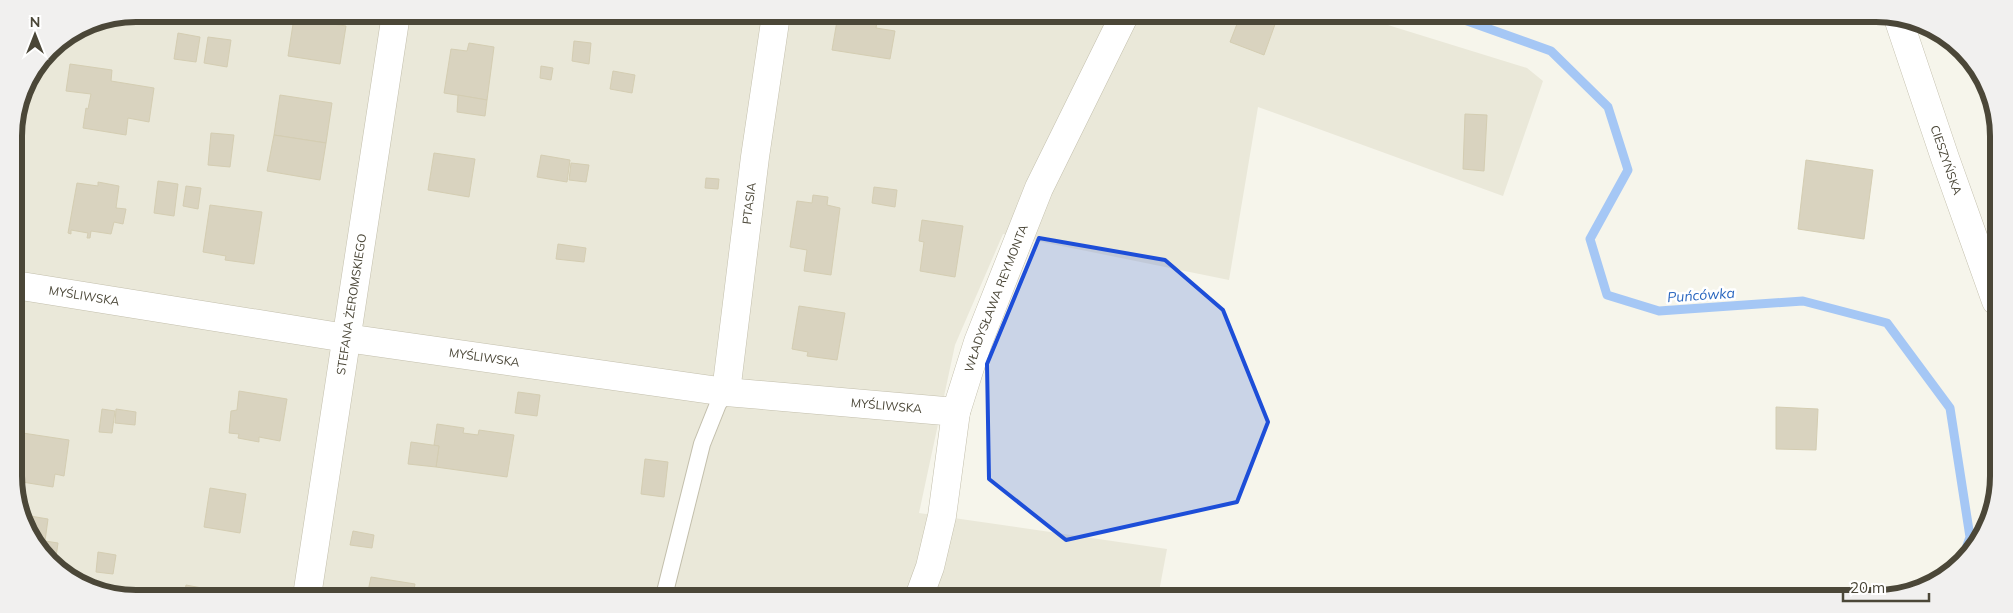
<svg xmlns="http://www.w3.org/2000/svg" width="2013" height="613" font-family="Mulish,sans-serif">
<style>
.residential{fill:#eae8d9}
.lines{fill:none;stroke-linecap:round;stroke-linejoin:round}
.stream{stroke:#a5c7f5;stroke-width:9}
.building{fill:#d9d3bf;stroke:#d4cdb2}
.service-casing{stroke:#c3bfac;stroke-width:18}
.minor-casing{stroke:#c3bfac;stroke-width:29}
.tertiary-casing{stroke:#c3bfac;stroke-width:29}
.service{stroke:#fff;stroke-width:16}
.minor{stroke:#fff;stroke-width:28}
.tertiary{stroke:#fff;stroke-width:28}
.marked{fill:#1d4ed8;fill-opacity:0.2;stroke:#1d4ed8;stroke-width:4;stroke-linejoin:round}
.labels{text-anchor:middle;stroke-width:5;stroke-linejoin:round;paint-order:stroke}
.street-label{font-size:12px;fill:#4b4738;stroke:#fff}
.water-label{font-size:14px;font-style:italic;fill:#2966bf;stroke:#fff}
.rim{fill:none;stroke:#4b4738;stroke-width:6}
</style>
<rect width="100%" height="100%" fill="#f6f5eb"/>
<path class="residential" d="M 136,14 L 1362,17 L 1527,68 L 1543,81 L 1503,196 L 1258,107 L 1229,280 L 1003,234 L 955,345 L 919,513 L 1167,549 L 1158,597 L 105,595 L 49,563 L 16,500 L 14,128 L 23,89 L 50,49 L 90,23 Z"/>
<g class="lines">
<path class="stream" d="M 1456,17 L 1551,51 L 1608,107 L 1628,170 L 1590,239 L 1607,295 L 1659,311 L 1803,301 L 1887,323 L 1950,408 L 1970,537 L 1961,563"/>
</g>
<g class="building">
<path d="M 838,15 L 878,16 L 876,28 L 895,31 L 890,59 L 832,50 Z"/>
<path d="M 909,16 L 932,16 L 931,20 L 909,17 Z"/>
<path d="M 1225,16 L 1278,16 L 1264,55 L 1230,42 L 1237,24 L 1224,19 Z"/>
<path d="M 294,18 L 346,26 L 340,64 L 288,56 Z"/>
<path d="M 112,19 L 111,25 L 93,22 Z"/>
<path d="M 178,33 L 200,37 L 196,62 L 174,59 Z"/>
<path d="M 208,37 L 231,40 L 227,67 L 204,63 Z"/>
<path d="M 574,41 L 591,43 L 589,64 L 572,61 Z"/>
<path d="M 469,43 L 494,47 L 487,100 L 444,93 L 451,49 L 467,51 Z"/>
<path d="M 70,64 L 112,70 L 111,81 L 154,88 L 149,122 L 128,118 L 126,135 L 83,128 L 86,108 L 88,109 L 91,94 L 66,91 Z"/>
<path d="M 541,66 L 553,68 L 551,80 L 540,78 Z"/>
<path d="M 613,71 L 635,75 L 632,93 L 610,89 Z"/>
<path d="M 280,95 L 332,103 L 326,143 L 274,135 Z"/>
<path d="M 458,95 L 487,100 L 485,116 L 457,112 Z"/>
<path d="M 1465,114 L 1487,115 L 1484,171 L 1463,169 Z"/>
<path d="M 211,133 L 234,135 L 230,167 L 208,165 Z"/>
<path d="M 274,135 L 326,143 L 320,180 L 267,171 Z"/>
<path d="M 434,153 L 475,159 L 469,197 L 428,190 Z"/>
<path d="M 541,155 L 570,160 L 567,182 L 537,177 Z"/>
<path d="M 1806,160 L 1873,170 L 1864,239 L 1798,229 Z"/>
<path d="M 571,163 L 589,165 L 586,182 L 569,180 Z"/>
<path d="M 706,178 L 719,179 L 718,189 L 705,188 Z"/>
<path d="M 158,181 L 178,184 L 174,216 L 154,213 Z"/>
<path d="M 98,182 L 119,186 L 116,208 L 126,209 L 123,224 L 114,222 L 111,234 L 91,231 L 90,238 L 87,238 L 88,233 L 71,230 L 71,234 L 68,233 L 77,183 L 98,186 Z"/>
<path d="M 186,186 L 201,188 L 198,209 L 183,206 Z"/>
<path d="M 874,187 L 897,190 L 895,207 L 872,203 Z"/>
<path d="M 813,195 L 828,197 L 827,205 L 840,208 L 831,275 L 804,271 L 807,250 L 790,247 L 797,201 L 812,203 Z"/>
<path d="M 210,205 L 262,212 L 254,264 L 225,260 L 226,256 L 203,252 Z"/>
<path d="M 922,220 L 963,226 L 955,277 L 920,271 L 924,242 L 919,241 Z"/>
<path d="M 558,244 L 586,248 L 584,262 L 556,259 Z"/>
<path d="M 799,306 L 845,313 L 837,360 L 807,356 L 808,352 L 792,349 Z"/>
<path d="M 239,391 L 287,399 L 280,441 L 259,437 L 259,442 L 238,438 L 239,434 L 229,433 L 231,411 L 237,410 Z"/>
<path d="M 518,392 L 540,395 L 537,416 L 515,413 Z"/>
<path d="M 1776,407 L 1818,409 L 1816,450 L 1776,449 Z"/>
<path d="M 102,409 L 115,411 L 112,433 L 99,432 Z"/>
<path d="M 116,409 L 136,412 L 135,425 L 115,423 Z"/>
<path d="M 437,424 L 464,428 L 463,433 L 478,435 L 479,430 L 514,435 L 507,477 L 436,467 L 439,446 L 434,445 Z"/>
<path d="M 16,432 L 69,440 L 64,476 L 55,474 L 53,487 L 16,481 Z"/>
<path d="M 411,442 L 439,446 L 436,467 L 408,464 Z"/>
<path d="M 645,459 L 668,462 L 664,497 L 641,494 Z"/>
<path d="M 210,488 L 246,494 L 240,533 L 204,527 Z"/>
<path d="M 24,515 L 48,519 L 45,541 L 58,543 L 56,557 L 45,555 Z"/>
<path d="M 353,531 L 374,535 L 372,548 L 350,545 Z"/>
<path d="M 98,552 L 116,555 L 113,574 L 96,572 Z"/>
<path d="M 371,577 L 415,584 L 413,596 L 367,596 Z"/>
<path d="M 186,585 L 207,589 L 206,595 L 184,595 Z"/>
</g>
<g class="lines">
<defs>
<path id="service" d="M 664,596 L 702,444 L 718,404 L 726,392"/>
<g id="minor">
<path id="s1" d="M 15,285 L 346,338 L 726,392 L 956,412"/>
<path id="s2" d="M 726,392 L 755,157 L 776,15"/>
<path id="s3" d="M 307,596 L 396,14"/>
<path id="s4" d="M 919,597 L 930,567 L 942,516 L 956,412 L 978,342 L 1039,188 L 1124,16"/>
</g>
<g id="tertiary">
<path id="s5" d="M 1898,18 L 1945,158 L 1996,301"/>
</g>
</defs>
<use href="#service" class="service-casing"/>
<use href="#minor" class="minor-casing"/>
<use href="#tertiary" class="tertiary-casing"/>
<use href="#service" class="service"/>
<use href="#minor" class="minor"/>
<use href="#tertiary" class="tertiary"/>
</g>
<path class="marked" d="M 1039,238 L 1165,260 L 1223,310 L 1268,422 L 1237,502 L 1066,540 L 989,479 L 987,364 Z"/>
<g class="labels">
<g class="street-label">
<text dy="4" stroke="none"><textPath href="#s5" startOffset="150">CIESZYŃSKA</textPath></text>
<text dy="4" stroke="none"><textPath href="#s2" startOffset="190">PTASIA</textPath></text>
<text dy="4" stroke="none"><textPath href="#s1" startOffset="70">MYŚLIWSKA</textPath></text>
<text dy="4" stroke="none"><textPath href="#s4" startOffset="310">WŁADYSŁAWA REYMONTA</textPath></text>
<text dy="4" stroke="none"><textPath href="#s3" startOffset="295">STEFANA ŻEROMSKIEGO</textPath></text>
<text dy="4" stroke="none"><textPath href="#s1" startOffset="475">MYŚLIWSKA</textPath></text>
<text dy="4" stroke="none"><textPath href="#s1" startOffset="880">MYŚLIWSKA</textPath></text>
</g>
<g class="water-label">
<text transform="translate(1701 295) rotate(-4)" y="5">Puńcówka</text>
</g>
</g>
<path d="M0 0H2013V613H0ZM136 22H1876A114 114 0 0 1 1990 136V476A114 114 0 0 1 1876 590H136A114 114 0 0 1 22 476V136A114 114 0 0 1 136 22Z" fill="#f1f0ef" fill-rule="evenodd"/>
<path class="rim" d="M136 22H1876A114 114 0 0 1 1990 136V476A114 114 0 0 1 1876 590H136A114 114 0 0 1 22 476V136A114 114 0 0 1 136 22Z"/>
<g transform="translate(35 35)" stroke="#ffffff" stroke-width="4" paint-order="stroke">
<path d="M0-4L9 19L0 12L-9 19Z" fill="#4b4738"/>
<text y="-8" font-size="14" font-weight="bold" text-anchor="middle" fill="#4b4738">N</text>
</g>
<path d="M1843 593v8h86v-8" fill="none" stroke="#4b4738" stroke-width="2.5"/>
<text x="1850" y="593" font-size="15" fill="#4b4738" stroke="#ffffff" stroke-width="4" paint-order="stroke">20 m</text>
</svg>
